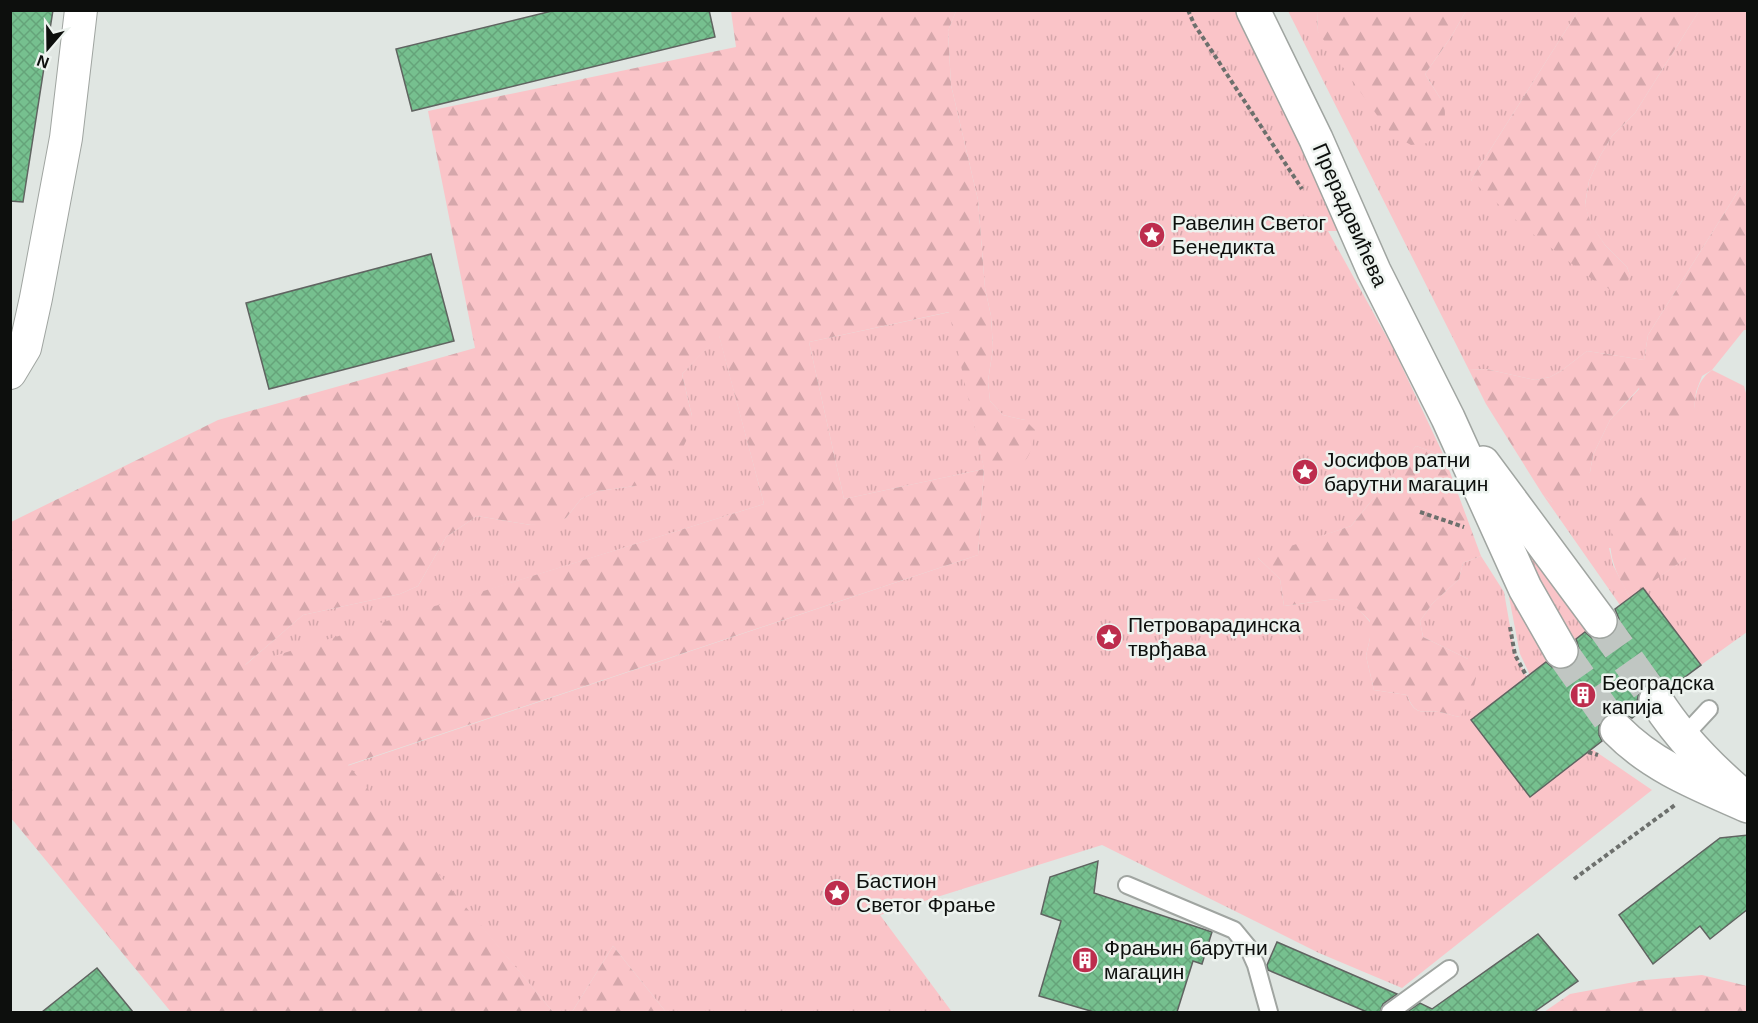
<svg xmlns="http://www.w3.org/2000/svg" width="1758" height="1023" font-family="Helvetica,sans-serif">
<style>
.grass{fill:url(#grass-tufts)}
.forest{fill:url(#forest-firs);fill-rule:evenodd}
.building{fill:url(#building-cross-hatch);stroke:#606461;stroke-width:1.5}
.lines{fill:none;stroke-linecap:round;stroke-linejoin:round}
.secondary-tunnel{stroke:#c0c6c2;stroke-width:33;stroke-dasharray:33 16;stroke-linecap:butt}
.service-casing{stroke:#a0a5a1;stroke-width:20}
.minor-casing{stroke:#a0a5a1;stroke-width:34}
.secondary-casing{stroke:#a0a5a1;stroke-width:36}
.path{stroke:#6d706d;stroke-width:4;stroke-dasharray:4.5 3;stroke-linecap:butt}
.service{stroke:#fff;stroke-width:16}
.minor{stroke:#fff;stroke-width:32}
.secondary{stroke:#fff;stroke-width:33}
.labels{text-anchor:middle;stroke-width:5;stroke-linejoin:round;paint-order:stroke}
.street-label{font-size:21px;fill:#0d0f0d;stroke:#edf3ef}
.poi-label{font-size:21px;fill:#0d0f0d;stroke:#edf3ef;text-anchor:start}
</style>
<defs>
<pattern id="grass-tufts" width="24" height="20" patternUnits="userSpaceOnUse" patternTransform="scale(1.5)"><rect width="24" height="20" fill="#fac4c8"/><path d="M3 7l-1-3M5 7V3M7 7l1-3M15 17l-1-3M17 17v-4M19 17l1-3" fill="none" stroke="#d5a7ab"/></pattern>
<pattern id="forest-firs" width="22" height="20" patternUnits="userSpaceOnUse" patternTransform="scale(1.5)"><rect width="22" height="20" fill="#fac4c8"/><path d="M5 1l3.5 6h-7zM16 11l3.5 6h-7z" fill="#d5a7ab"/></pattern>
<pattern id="building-cross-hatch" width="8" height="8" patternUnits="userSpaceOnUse" patternTransform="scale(1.5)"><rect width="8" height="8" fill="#76c08f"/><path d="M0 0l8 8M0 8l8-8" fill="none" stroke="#65a47a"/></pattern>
</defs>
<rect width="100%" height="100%" fill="#e0e6e2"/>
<g class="grass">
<path d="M 1236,10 L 1345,231 L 1328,231 L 1394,350 L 1444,456 L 1416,446 L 1351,526 L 1258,558 L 1280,579 L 1284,606 L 1335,599 L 1355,605 L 1370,622 L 1370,638 L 1366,656 L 1374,690 L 1407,695 C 1415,717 1422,710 1439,712 C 1446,713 1453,716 1460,717 L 1468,659 L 1423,637 L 1420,621 L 1432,604 L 1459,579 L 1463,563 L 1481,556 L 1504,592 L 1515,655 L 1527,677 L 1471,721 L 1530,797 L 1592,749 L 1652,790 L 1402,988 L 1319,953 L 1102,845 L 880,915 L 952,1012 L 666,1012 L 613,946 L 572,1012 L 553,1012 L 347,766 L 978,555 L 984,469 L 844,499 L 809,342 L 950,312 L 984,468 L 1025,420 L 1003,415 L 990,401 L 988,381 L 993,348 L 991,316 L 985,288 L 978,200 L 951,85 L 948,31 L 956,11 Z"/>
<path d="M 1288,11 L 1317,11 L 1318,32 L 1440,98 L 1425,74 L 1451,37 L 1466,11 L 1578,11 L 1471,180 L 1630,275 L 1627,267 L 1605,245 L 1591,225 L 1585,205 L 1589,181 L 1600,156 L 1612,136 L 1635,113 L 1699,11 L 1747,11 L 1747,177 L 1648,335 L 1644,360 L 1587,351 L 1561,371 L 1550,377 L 1535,380 L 1486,369 L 1469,370 Z"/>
<path d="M 719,335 L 764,504 L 244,666 L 303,615 L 400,594 L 418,586 L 446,537 L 477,516 L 531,525 L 566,518 L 581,499 L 598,491 L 635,486 L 692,416 L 682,374 Z"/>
<path d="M 1712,370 L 1744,386 L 1748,400 L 1747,632 L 1701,665 L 1643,588 L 1686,558 L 1609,548 L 1613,565 L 1630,598 L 1620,605 L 1543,495 L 1552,502 L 1590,472 L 1593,455 L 1610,420 L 1640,388 L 1694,409 C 1696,392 1698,380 1712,370 Z"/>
<path d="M 1514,534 L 1594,625 L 1569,645 Z"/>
<path d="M 1511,591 L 1557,654 L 1530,675 L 1520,654 L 1509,597 Z"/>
</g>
<g class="forest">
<path d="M 731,11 L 956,11 L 948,31 L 951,85 L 978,200 L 985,288 L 991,316 L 993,348 L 988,381 L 990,401 L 1003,415 L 1025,420 L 1035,430 C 1029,472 1020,465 984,469 L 978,555 L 348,765 L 553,1012 L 171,1012 L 11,818 L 11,522 L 218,420 L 475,348 L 428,111 L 736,47 ZM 949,312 L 984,469 L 844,499 L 809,342 ZM 719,336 L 764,504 L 245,665 L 303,615 L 400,594 L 418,586 L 446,537 L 477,516 L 531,525 L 551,524 L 566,518 L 581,499 L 598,491 L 635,486 L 655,480 L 676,462 L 688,437 L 692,416 L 682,374 Z"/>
<path d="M 1317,11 L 1466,11 L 1451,37 L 1425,74 C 1443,105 1458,112 1428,143 L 1411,145 L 1393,135 L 1379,118 L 1318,32 Z"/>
<path d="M 1578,11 L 1699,11 L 1635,113 L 1612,136 L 1600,156 L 1589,181 L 1585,204 L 1591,224 L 1605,245 L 1627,267 L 1630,275 L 1627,283 L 1621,290 L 1611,290 L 1593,280 L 1525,228 L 1471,180 Z"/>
<path d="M 1747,177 L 1747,330 L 1744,330 L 1712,370 L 1702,376 L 1696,392 L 1694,409 L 1688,419 L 1680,425 L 1666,426 L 1651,416 L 1639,388 L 1610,420 L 1593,455 L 1590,472 L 1572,499 L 1560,504 L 1552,502 L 1543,495 L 1486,404 L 1469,370 L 1486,369 L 1535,380 L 1550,377 L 1561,371 L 1587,351 L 1644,360 L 1648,335 Z"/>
<path d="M 1416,446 L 1444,456 L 1481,556 L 1463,563 L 1459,579 L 1432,604 L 1420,621 L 1423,637 L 1468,659 L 1476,678 L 1471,698 L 1460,717 C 1453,716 1446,713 1439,712 C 1421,710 1416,717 1407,695 L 1374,690 L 1366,656 L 1370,638 L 1370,621 L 1355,606 L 1335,599 L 1284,606 L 1280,579 L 1257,557 L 1351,526 Z"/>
<path d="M 1663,490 L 1686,558 L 1630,598 C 1617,574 1603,550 1615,523 C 1617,517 1619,511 1624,507 C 1634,498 1651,494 1663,490 Z"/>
<path d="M 613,946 L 666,1012 L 572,1012 Z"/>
<path d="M 1702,975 L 1747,986 L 1747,1012 L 1544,1012 L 1570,994 L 1645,980 Z"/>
</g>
<g class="building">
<path d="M 10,10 L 53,10 L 23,202 L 10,201 Z"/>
<path d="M 556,10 L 709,10 L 715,37 L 412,111 L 396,49 Z"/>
<path d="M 431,254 L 454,341 L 269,389 L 246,303 Z"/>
<path d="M 1643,588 L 1701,665 L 1670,688 L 1664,683 L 1655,681 L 1645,685 L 1639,692 L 1637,701 L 1641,711 L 1632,718 L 1621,712 L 1611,712 L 1604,717 L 1599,726 L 1599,735 L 1602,741 L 1530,797 L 1471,720 L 1546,662 L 1552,667 L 1560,670 L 1571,667 L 1577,660 L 1580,652 L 1576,639 L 1585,632 L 1592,638 L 1602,640 L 1612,636 L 1617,629 L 1619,619 L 1615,609 Z"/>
<path d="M 1748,835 L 1748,909 L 1710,939 L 1700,926 L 1653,964 L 1619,915 L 1720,838 Z"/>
<path d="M 1098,861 L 1094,893 L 1212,932 L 1202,964 L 1193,961 L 1177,1012 L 1094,1012 L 1039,996 L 1061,921 L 1041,914 L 1050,877 Z"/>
<path d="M 1538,934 L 1578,981 L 1534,1012 L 1407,1012 L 1420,1003 L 1432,1009 Z"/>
<path d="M 1277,942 L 1397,994 L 1383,1004 L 1380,1012 L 1367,1012 L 1268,970 L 1267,965 Z"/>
<path d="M 97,968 L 133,1012 L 42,1012 Z"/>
</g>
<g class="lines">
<g class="secondary-tunnel">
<path d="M 1600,621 L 1656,700"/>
<path d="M 1561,651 L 1617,730"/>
</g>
<defs>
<g id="service">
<path d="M 1683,737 L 1709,709"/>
<path d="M 1127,885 L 1234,930 L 1248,947 L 1256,965 L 1269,1012"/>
<path d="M 1390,1012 L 1449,969"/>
</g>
<path id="minor" d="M 10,373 L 25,348 L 36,298 L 66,138 L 81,10"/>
<g id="secondary">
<path d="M 1253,10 L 1316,139 L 1374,271 L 1448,418 L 1525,588 L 1561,651"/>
<path d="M 1483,463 L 1600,621"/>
<path d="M 1656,700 C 1678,735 1706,764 1737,791"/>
<path d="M 1617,730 C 1653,767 1701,785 1748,806"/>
</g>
</defs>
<use href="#service" class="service-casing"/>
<use href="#minor" class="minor-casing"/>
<use href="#secondary" class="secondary-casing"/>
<g class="path">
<path d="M 1188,10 L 1194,24 L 1302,189"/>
<path d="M 1420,512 L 1464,527"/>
<path d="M 1510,627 L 1515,655 L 1527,677"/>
<path d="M 1588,752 L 1598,755"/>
<path d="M 1574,879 L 1675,805"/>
</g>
<use href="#service" class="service"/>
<use href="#minor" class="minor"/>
<use href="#secondary" class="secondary"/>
</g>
<defs>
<symbol id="sight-disc" viewBox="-11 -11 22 22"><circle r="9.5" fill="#bd2d4d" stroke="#edf3ef"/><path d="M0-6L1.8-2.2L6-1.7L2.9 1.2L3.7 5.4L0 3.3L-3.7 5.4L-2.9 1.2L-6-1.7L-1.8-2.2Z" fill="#fff"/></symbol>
<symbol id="building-disc" viewBox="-11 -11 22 22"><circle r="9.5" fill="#bd2d4d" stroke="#edf3ef"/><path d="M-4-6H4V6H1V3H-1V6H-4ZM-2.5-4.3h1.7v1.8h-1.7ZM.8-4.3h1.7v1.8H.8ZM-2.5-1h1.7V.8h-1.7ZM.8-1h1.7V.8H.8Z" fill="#fff"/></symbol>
</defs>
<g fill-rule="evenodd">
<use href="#sight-disc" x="1137" y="220" width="30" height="30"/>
<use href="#sight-disc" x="1290" y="457" width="30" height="30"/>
<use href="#sight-disc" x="1094" y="622" width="30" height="30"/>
<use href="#building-disc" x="1568" y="680" width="30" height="30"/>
<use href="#sight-disc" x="822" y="878" width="30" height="30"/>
<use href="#building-disc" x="1070" y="945" width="30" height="30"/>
</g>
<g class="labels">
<g class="street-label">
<text transform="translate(1350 215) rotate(66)" y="7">Прерадовићева</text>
</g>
<g class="poi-label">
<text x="1172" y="230">Равелин Светог<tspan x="1172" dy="24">Бенедикта</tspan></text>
<text x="1324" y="467">Јосифов ратни<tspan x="1324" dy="24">барутни магацин</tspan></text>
<text x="1128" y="632">Петроварадинска<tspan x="1128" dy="24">тврђава</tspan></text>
<text x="1602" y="690">Београдска<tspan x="1602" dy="24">капија</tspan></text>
<text x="856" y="888">Бастион<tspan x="856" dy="24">Светог Фрање</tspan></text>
<text x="1104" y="955">Фрањин барутни<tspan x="1104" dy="24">магацин</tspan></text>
</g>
</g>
<rect width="1758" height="1023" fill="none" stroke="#0d0f0d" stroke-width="24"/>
<g transform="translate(48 48) rotate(200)" stroke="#edf3ef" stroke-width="4.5" paint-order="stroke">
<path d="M0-4.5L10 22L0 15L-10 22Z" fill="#0d0f0d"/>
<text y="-9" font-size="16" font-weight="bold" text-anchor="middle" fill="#0d0f0d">N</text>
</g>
</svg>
